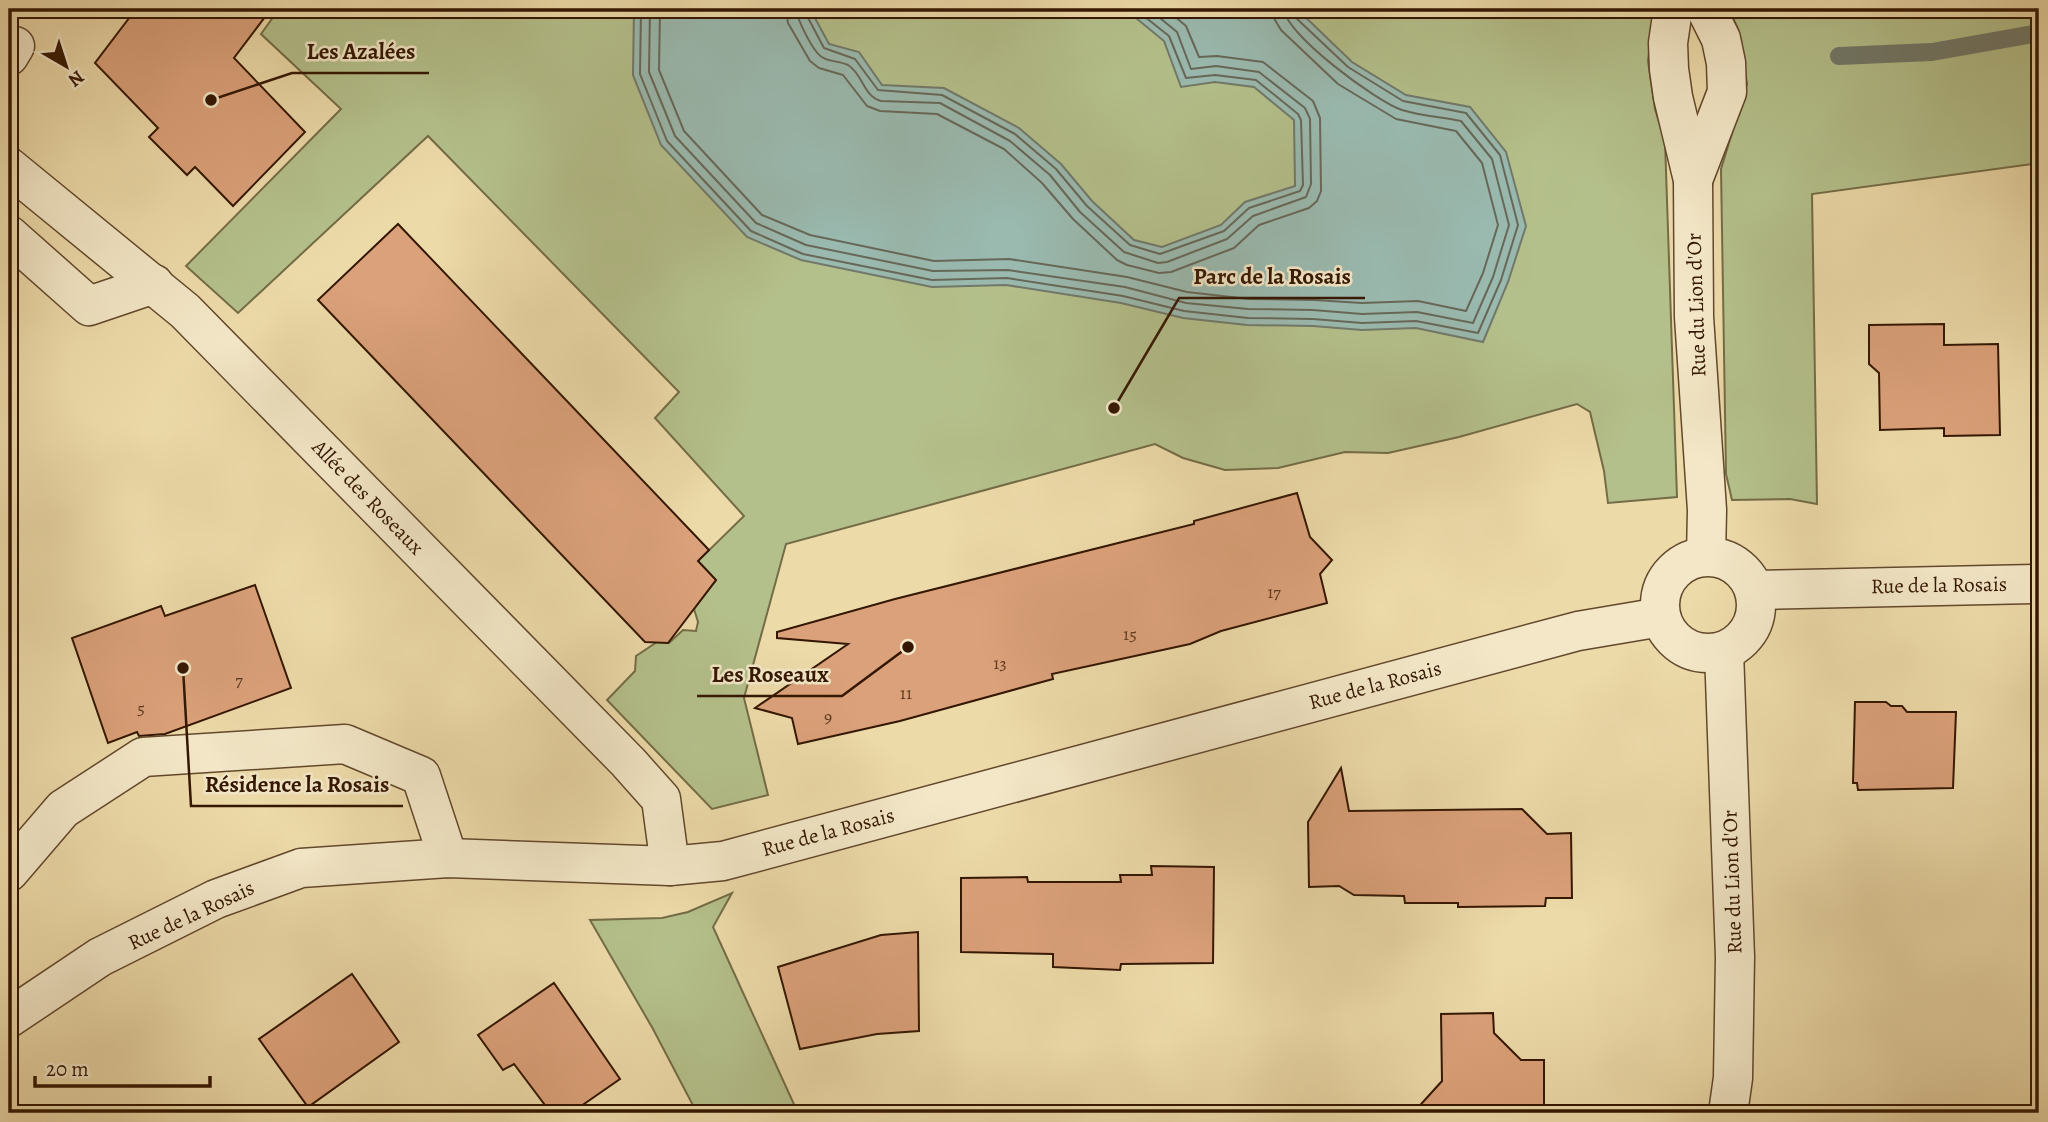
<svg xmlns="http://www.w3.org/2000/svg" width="2048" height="1122" font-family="Alegreya,serif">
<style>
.green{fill:#b4c08b;stroke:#746c46;stroke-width:2}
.water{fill:#9abab0;stroke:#71796a;stroke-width:2}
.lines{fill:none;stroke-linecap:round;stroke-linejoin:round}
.shore{stroke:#676859;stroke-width:2}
.stream{stroke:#71796a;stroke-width:18}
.building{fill:#dba17a;stroke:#341702;stroke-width:2}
.minor-casing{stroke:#62482c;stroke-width:41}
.minor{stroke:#f3e7c7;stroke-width:38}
.labels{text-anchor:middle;stroke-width:5;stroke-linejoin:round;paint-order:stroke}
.number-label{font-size:18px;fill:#5e3a20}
.street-label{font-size:21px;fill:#341702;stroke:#f3e7c7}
.leader{fill:none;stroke:#341702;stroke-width:2.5}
.callout-dot{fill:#341702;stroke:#f3e7c7;stroke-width:2.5}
.callout-label{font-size:23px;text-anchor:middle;font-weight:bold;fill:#341702;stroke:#f3e7c7;stroke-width:5;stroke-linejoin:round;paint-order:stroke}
</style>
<rect width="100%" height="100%" fill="#eddaa9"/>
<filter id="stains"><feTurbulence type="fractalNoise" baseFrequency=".00286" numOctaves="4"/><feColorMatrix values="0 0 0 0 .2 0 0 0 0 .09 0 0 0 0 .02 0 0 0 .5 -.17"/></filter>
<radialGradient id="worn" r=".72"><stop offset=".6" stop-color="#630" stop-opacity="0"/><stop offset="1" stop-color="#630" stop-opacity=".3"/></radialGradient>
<g class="green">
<path d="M 279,9 L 1654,9 L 1648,61 L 1655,109 L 1665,141 L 1677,497 L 1608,503 L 1604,471 L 1590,412 L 1577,404 L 1459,437 L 1388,453 L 1345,452 L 1278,468 L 1225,470 L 1183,458 L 1155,444 L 786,544 L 744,698 L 768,795 L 712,809 L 607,700 L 635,671 L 636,656 L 657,642 L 669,643 L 683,630 L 696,631 L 698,622 L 694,609 L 716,580 L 698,561 L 744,516 L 655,418 L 679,392 L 428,136 L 238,313 L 186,266 L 341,109 L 261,34 Z"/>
<path d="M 1729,9 L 2039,9 L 2039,163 L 1812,194 L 1817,504 L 1790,499 L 1732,500 L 1726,474 L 1721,169 L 1747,84 L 1738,29 Z"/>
<path d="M 732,893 L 713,927 L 798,1113 L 697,1113 L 653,1029 L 590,920 L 662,918 L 688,912 Z"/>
</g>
<path class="water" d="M 634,9 L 810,9 L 829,44 L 859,52 L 882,85 L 944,88 L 1019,128 L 1061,164 L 1092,201 L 1134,240 L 1162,247 L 1221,225 L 1245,202 L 1295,186 L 1294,120 L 1254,87 L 1215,82 L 1181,87 L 1164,41 L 1125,9 L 1297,9 L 1352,62 L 1406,95 L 1470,107 L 1506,152 L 1526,226 L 1508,282 L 1483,342 L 1416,328 L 1362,330 L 1313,326 L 1247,325 L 1183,318 L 1121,303 L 1006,285 L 932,287 L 801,260 L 747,237 L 661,145 L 633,75 Z"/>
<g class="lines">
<g class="shore">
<path d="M 641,9 L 640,74 L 667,141 L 751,231 L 803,254 L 932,280 L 1007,278 L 1123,296 L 1184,311 L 1248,318 L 1313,319 L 1362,323 L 1416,321 L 1478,333 L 1501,280 L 1518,225 L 1500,155 L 1466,113 L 1403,101 L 1348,67 L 1295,17 L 1293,9"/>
<path d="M 650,9 L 649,72 L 675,136 L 756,223 L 806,245 L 933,271 L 1008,270 L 1125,287 L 1186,303 L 1248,309 L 1313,310 L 1362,314 L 1417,312 L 1473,323 L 1493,277 L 1509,225 L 1492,159 L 1461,121 C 1442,117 1421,116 1402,110 C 1377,102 1285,34 1284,9"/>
<path d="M 660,9 L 659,70 L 684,131 L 762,215 L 810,235 L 934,261 L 1009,259 L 1127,277 L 1187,292 L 1249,299 L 1314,300 L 1362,303 L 1418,301 L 1466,311 L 1483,273 L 1498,225 L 1482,163 L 1456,131 L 1396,119 L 1338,84 L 1281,30 L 1275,20 L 1273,9"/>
<path d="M 786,9 L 788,23 L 810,61 L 819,68 L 843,75 L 867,106 L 880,111 L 937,114 L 1004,149 L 1042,183 L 1073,219 L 1117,260 L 1127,265 L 1159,273 L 1171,272 L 1234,248 L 1259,225 L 1309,208 L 1317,201 L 1321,191 L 1320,118 L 1313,101 L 1263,62 L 1217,56 L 1199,57 L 1186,26 L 1166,9"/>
<path d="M 796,9 C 797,19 813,52 822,57 C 829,62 840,61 848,65 C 863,74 863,96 881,101 L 940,103 L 1010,141 L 1050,175 L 1080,212 L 1124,252 L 1158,263 L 1167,262 L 1227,239 L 1253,216 L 1306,197 L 1311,184 L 1310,119 L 1305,108 L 1259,72 L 1216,66 L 1191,69 L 1177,32 L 1149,9"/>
<path d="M 805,9 L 806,14 L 824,48 L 855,59 L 878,90 L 942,95 L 1015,134 L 1056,169 L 1087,206 L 1130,245 L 1160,254 L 1224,231 L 1249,208 L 1300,191 L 1303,185 L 1301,120 L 1298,114 L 1256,80 L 1215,75 L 1186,78 L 1169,36 L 1135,9"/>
</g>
<path class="stream" d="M 1839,56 L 1932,52 L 2039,33"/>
</g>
<g class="building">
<path d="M 136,9 L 271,9 L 234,58 L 305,132 L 233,206 L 195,167 L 187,175 L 149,137 L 158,128 L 95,63 Z"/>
<path d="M 398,224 L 709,550 L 698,561 L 716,580 L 668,643 L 645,642 L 318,300 Z"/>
<path d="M 1944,324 L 1944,345 L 1998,344 L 2000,435 L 1944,436 L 1944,428 L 1880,430 L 1879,373 L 1869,364 L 1869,325 Z"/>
<path d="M 1297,493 L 1310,537 L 1332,560 L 1320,574 L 1327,603 L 1221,631 L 1190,644 L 1052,674 L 1053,679 L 900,721 L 798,744 L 792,718 L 755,708 L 848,644 L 777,638 L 777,632 L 895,599 L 1194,524 L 1194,521 Z"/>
<path d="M 255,585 L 291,688 L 165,734 L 139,736 L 137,732 L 108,743 L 72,638 L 161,606 L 165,616 Z"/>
<path d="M 1855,702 L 1886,702 L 1891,706 L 1902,706 L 1907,712 L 1956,712 L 1953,788 L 1858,790 L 1857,783 L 1853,783 Z"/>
<path d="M 1341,768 L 1349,811 L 1522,809 L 1547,834 L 1571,833 L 1572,898 L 1546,898 L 1545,906 L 1458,907 L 1458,903 L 1405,903 L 1404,896 L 1354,895 L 1339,886 L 1309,887 L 1308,822 Z"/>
<path d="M 1151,866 L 1214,867 L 1213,963 L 1121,964 L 1120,970 L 1053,967 L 1053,954 L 961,952 L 961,878 L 1027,877 L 1028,882 L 1121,882 L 1120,875 L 1152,875 Z"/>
<path d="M 918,932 L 919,1031 L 877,1034 L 800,1049 L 778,967 L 881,935 Z"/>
<path d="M 352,974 L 399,1042 L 308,1107 L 259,1039 Z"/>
<path d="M 554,983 L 620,1079 L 571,1113 L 551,1113 L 514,1064 L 503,1070 L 478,1035 Z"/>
<path d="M 1493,1013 L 1494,1033 L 1521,1060 L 1544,1060 L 1544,1113 L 1413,1113 L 1442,1081 L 1441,1014 Z"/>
</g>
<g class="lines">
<defs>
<g id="minor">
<path d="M 1673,9 L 1668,43 L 1669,69 L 1673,97 L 1693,180 L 1694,317 L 1707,510 L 1706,556"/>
<path d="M 9,56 L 15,46"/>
<path d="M 9,167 L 185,311 L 628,762 L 661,799 L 670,866"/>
<path d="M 1693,180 L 1727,92 L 1726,63 L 1721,39 L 1706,9"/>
<path d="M 9,235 L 89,306 L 154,284"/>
<circle cx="1708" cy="605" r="48"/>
<path d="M 1755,590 L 2039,584"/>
<path d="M 1724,651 L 1735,957 L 1733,1078 L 1728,1113"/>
<path d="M 9,872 L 63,809 L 143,757 L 345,744 L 421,776 L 448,858"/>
<path d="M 9,1018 L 100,957 L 216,899 L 301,868 L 448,858 L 670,866 L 723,861 L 1578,631 L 1661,617"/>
</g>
</defs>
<use href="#minor" class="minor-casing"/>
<use href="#minor" class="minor"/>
</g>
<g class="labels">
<g class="number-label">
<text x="1274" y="598">17</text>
<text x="1130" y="640">15</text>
<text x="1000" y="669">13</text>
<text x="239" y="686">7</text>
<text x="906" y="699">11</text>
<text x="141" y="714">5</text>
<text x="828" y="723">9</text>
</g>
<g class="street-label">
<text transform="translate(1696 305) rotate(-92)" y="7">Rue du Lion d'Or</text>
<text transform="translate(368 497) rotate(46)" y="7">Allée des Roseaux</text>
<text transform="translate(1939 585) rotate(-1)" y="7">Rue de la Rosais</text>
<text transform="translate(1375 685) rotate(-15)" y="7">Rue de la Rosais</text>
<text transform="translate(828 832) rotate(-15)" y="7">Rue de la Rosais</text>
<text transform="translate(1732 882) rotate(-92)" y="7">Rue du Lion d'Or</text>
<text transform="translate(191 915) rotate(-25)" y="7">Rue de la Rosais</text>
</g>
</g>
<path class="leader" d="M211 100L292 73H429M1114 408L1179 298H1365M908 647L842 696H697M183 668L191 806H403"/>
<g class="callout-dot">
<circle cx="211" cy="100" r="7"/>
<circle cx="1114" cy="408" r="7"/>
<circle cx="908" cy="647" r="7"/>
<circle cx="183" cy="668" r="7"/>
</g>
<g class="callout-label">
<text x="361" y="59">Les Azalées</text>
<text x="1272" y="284">Parc de la Rosais</text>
<text x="770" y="682">Les Roseaux</text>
<text x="297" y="792">Résidence la Rosais</text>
</g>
<rect width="2048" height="1122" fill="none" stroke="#eddaa9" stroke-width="35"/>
<rect x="10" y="10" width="2027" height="1101" fill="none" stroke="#341702" stroke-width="3.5"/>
<rect x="18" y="18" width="2013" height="1087" fill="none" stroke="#341702" stroke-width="2"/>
<g transform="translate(66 66) rotate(141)" stroke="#f3e7c7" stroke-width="5" paint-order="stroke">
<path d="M0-5L12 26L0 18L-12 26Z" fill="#341702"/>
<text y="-10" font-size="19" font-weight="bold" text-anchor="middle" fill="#341702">N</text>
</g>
<path d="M35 1076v10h175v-10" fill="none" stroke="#341702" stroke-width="3.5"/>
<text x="46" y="1076" font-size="21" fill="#341702" stroke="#f3e7c7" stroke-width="5" paint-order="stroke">20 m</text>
<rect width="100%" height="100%" filter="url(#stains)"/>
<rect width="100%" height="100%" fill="url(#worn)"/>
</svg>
